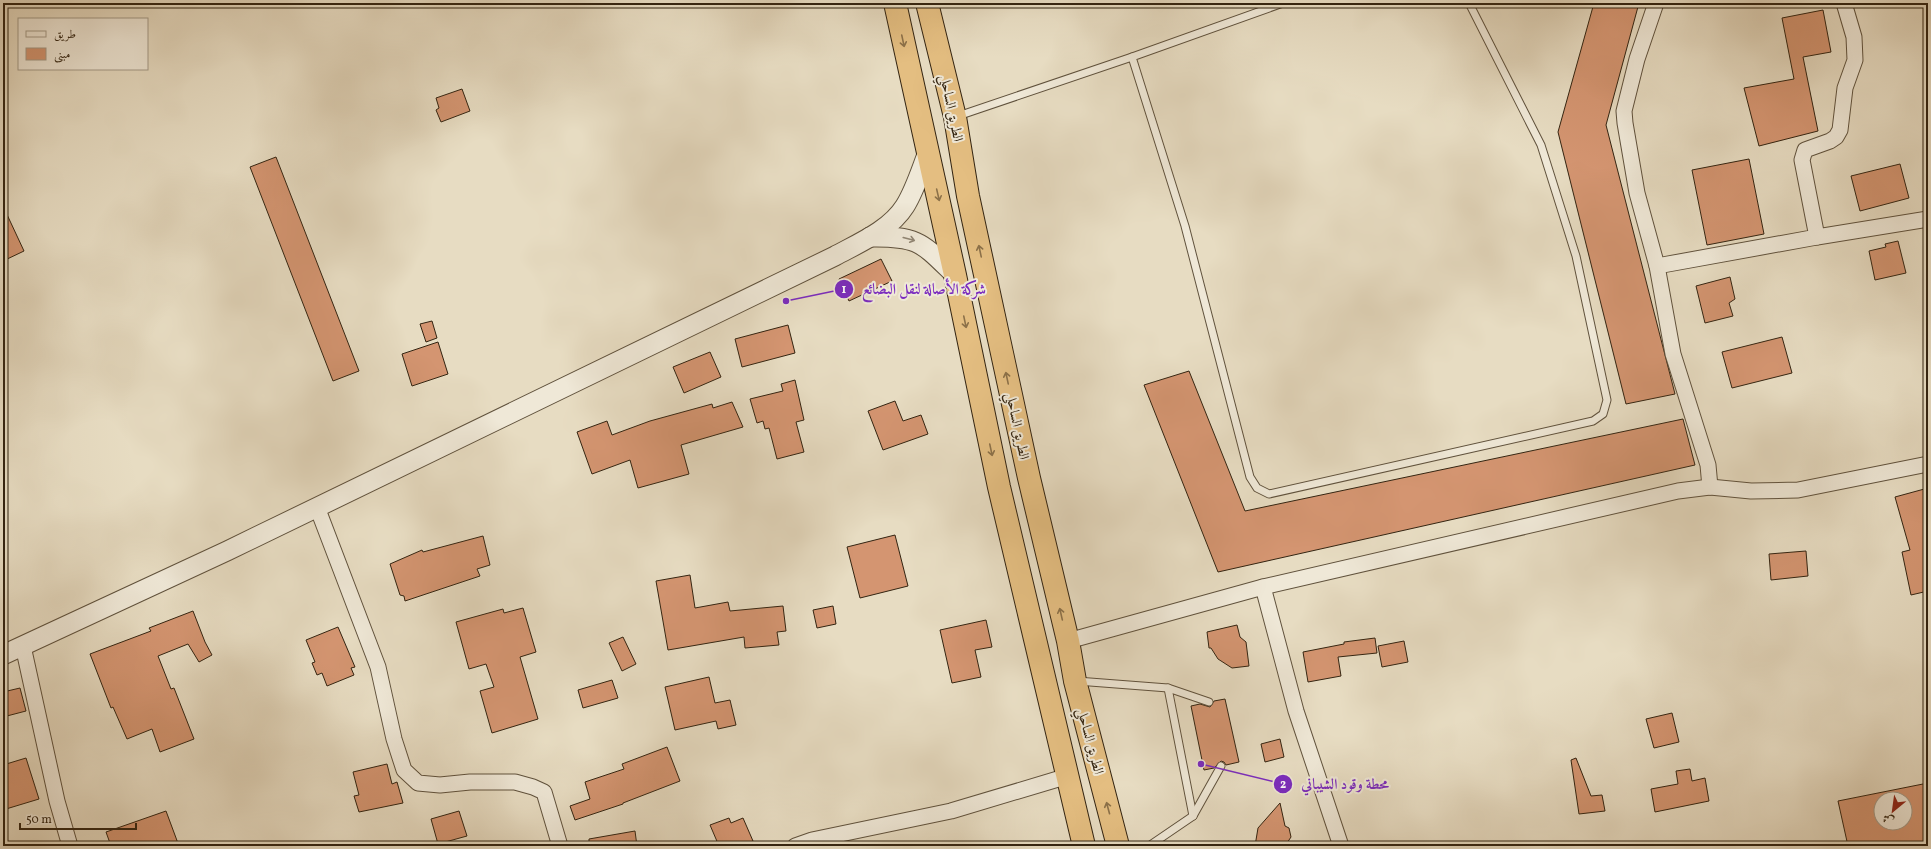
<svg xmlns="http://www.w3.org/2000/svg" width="1931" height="849" font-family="Vollkorn,Amiri,serif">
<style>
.building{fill:#d49571;stroke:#332411;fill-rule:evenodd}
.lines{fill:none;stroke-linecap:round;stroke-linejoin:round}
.service-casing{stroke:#60523d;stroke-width:9}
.minor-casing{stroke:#60523d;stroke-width:17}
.tertiary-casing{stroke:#60523d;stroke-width:21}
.trunk-casing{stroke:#332411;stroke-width:24}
.service{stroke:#efe8d7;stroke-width:7}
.minor{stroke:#efe8d7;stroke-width:15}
.tertiary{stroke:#efe8d7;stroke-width:19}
.trunk{stroke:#e4be81;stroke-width:22}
.oneway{stroke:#8c7149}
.oneway2{stroke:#918674}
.labels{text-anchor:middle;stroke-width:4;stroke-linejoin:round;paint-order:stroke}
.street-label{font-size:14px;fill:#332411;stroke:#efe8d7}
.leader{fill:none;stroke:#7b2cbf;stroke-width:1.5}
.callout-dot{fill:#7b2cbf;stroke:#efe8d7;stroke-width:1.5}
.mark-label{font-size:12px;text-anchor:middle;font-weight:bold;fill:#fff}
.callout-label{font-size:15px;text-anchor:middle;font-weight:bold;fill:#7b2cbf;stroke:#efe8d7;stroke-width:4;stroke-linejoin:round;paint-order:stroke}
</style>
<rect width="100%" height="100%" fill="#e7dcc2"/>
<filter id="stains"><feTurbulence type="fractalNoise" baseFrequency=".005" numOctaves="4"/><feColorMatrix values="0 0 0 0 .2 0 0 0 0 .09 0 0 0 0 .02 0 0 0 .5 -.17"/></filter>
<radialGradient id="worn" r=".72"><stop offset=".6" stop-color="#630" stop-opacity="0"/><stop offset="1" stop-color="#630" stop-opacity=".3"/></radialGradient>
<g class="building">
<path d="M 1594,3 L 1639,3 L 1606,125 L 1675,394 L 1626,404 L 1558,132 Z"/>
<path d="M 1823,10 L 1831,52 L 1803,57 L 1818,131 L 1759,146 L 1744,88 L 1794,79 L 1782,18 Z"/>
<path d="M 462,89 L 470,111 L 441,122 L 436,110 L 439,108 L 436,98 Z"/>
<path d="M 276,157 L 359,371 L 333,381 L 250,167 Z"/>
<path d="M 1749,159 L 1764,234 L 1707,245 L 1692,170 Z"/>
<path d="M 1900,164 L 1909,198 L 1860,211 L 1851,176 Z"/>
<path d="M 3,206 L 24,251 L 3,261 Z"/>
<path d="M 1898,241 L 1906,273 L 1875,280 L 1869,251 L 1886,247 L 1885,244 Z"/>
<path d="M 881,259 L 892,281 L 849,301 L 839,279 Z"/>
<path d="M 1730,277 L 1735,299 L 1729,303 L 1733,316 L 1705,323 L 1696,286 Z"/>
<path d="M 432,321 L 437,338 L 426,342 L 420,324 Z"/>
<path d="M 788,325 L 795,353 L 742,367 L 735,339 Z"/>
<path d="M 1782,337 L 1792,373 L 1732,388 L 1722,352 Z"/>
<path d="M 438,342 L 448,374 L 412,386 L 402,354 Z"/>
<path d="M 710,352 L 721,377 L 684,393 L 673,367 Z"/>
<path d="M 1189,371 L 1245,511 L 1683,419 L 1695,465 L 1218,572 L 1144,385 Z"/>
<path d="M 795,380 L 804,420 L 796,422 L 804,452 L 777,459 L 769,428 L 765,429 L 763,421 L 757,423 L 750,399 L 783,391 L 781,384 Z"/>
<path d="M 895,401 L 903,421 L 921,415 L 928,434 L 883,450 L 868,411 Z"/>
<path d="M 732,402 L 743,427 L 681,445 L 689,474 L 638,488 L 630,460 L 592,474 L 577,432 L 607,421 L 612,435 L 650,421 L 712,404 L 713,408 Z"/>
<path d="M 1928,488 L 1928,591 L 1911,595 L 1902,552 L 1910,550 L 1895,497 Z"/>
<path d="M 895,535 L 908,586 L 860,598 L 847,547 Z"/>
<path d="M 483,536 L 490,565 L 477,569 L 480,576 L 405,601 L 404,596 L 400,595 L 390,564 L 422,550 L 423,552 Z"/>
<path d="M 1806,551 L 1808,576 L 1771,580 L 1769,554 Z"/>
<path d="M 690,575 L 695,608 L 728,602 L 730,611 L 783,606 L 786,631 L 777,632 L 779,645 L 745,648 L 744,637 L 668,650 L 656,581 Z"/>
<path d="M 833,606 L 836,624 L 817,628 L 813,610 Z"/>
<path d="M 523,608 L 536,652 L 520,657 L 538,719 L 492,733 L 480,691 L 494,687 L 486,664 L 469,669 L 456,622 L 503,609 L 504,613 Z"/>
<path d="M 193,611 L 205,642 L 212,655 L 199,662 L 188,644 L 158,656 L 171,689 L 174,688 L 194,739 L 160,752 L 152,729 L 127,739 L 113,707 L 111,708 L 90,654 L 151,631 L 149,628 Z"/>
<path d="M 986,620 L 992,647 L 975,650 L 981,677 L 952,683 L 940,630 Z"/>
<path d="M 1237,625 L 1240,637 L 1246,642 L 1249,666 L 1232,668 L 1218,659 L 1211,648 L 1209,648 L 1207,632 Z"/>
<path d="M 338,627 L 355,667 L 351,668 L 354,675 L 327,686 L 322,673 L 317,675 L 312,663 L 315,662 L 306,640 Z"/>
<path d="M 623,637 L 636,664 L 622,671 L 609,643 Z"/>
<path d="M 1375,638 L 1377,653 L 1338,657 L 1341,676 L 1308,682 L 1303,652 L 1344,644 L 1344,642 Z"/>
<path d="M 1404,641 L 1408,662 L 1382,667 L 1378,646 Z"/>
<path d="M 709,677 L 715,703 L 730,700 L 736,725 L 718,729 L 716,721 L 675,730 L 665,687 Z"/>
<path d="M 612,680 L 618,698 L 583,708 L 578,690 Z"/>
<path d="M 20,688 L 26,711 L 3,717 L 3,692 Z"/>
<path d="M 1225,699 L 1239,762 L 1226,765 L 1224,762 L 1221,761 L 1214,768 L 1204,770 L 1191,706 L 1200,704 L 1210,707 L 1214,701 Z"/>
<path d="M 1672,713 L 1679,742 L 1654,748 L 1646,719 Z"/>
<path d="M 1280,739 L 1284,757 L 1265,762 L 1261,744 Z"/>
<path d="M 667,747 L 680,781 L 623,803 L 623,804 L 575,820 L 570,806 L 590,799 L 585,782 L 624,769 L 622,764 Z"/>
<path d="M 26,758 L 39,799 L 6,809 L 3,799 L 3,765 Z"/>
<path d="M 1576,758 L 1591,796 L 1602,795 L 1605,811 L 1579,814 L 1571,760 Z"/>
<path d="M 387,764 L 392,784 L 397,782 L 403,803 L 359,812 L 354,796 L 359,795 L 353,772 Z"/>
<path d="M 1690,769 L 1692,781 L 1705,778 L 1709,801 L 1655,812 L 1651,789 L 1678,784 L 1676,771 Z"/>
<path d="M 1928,783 L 1928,846 L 1848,846 L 1838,801 ZM 1881,799 L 1905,799 L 1905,823 L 1881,823 Z"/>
<path d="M 1280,803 L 1285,826 L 1289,828 L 1291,837 L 1285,846 L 1255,846 L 1258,828 Z"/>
<path d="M 166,811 L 179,846 L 111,846 L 106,832 Z"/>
<path d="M 459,811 L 467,836 L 438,844 L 431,819 Z"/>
<path d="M 729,818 L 731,823 L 743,818 L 753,841 L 740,846 L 719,846 L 710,825 Z"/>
<path d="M 635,831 L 637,846 L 589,846 L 589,839 Z"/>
</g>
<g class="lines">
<defs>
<g id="service">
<path d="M 1283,3 L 1132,57 L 1185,226 L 1250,477 L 1257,488 L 1269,494 L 1593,421 L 1603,414 L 1607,400 L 1576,256 L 1541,145 L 1469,3"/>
<path d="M 958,116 L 1132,57"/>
<path d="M 1077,681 L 1168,688 L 1209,702"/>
<path d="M 1168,688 L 1193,816"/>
<path d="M 1149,846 L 1193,816 L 1221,766"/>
</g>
<g id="minor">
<path d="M 1656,3 L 1637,59 L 1624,111 L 1625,123 L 1637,193 L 1657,266 L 1673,354 L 1708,465 L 1710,487"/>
<path d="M 1817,237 L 1928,219"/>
<path d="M 1657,266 L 1817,237 L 1802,160 L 1805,150 L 1830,141 L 1836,137 L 1840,130 L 1845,88 L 1855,60 L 1854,37 L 1844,3"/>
<path d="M 317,507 L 378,667 L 394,739 L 404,770 L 418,783 L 440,785 L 470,782 L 515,782 L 533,787 L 544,792 L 560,846"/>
<path d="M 1263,587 L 1296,711 L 1341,846"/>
<path d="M 1068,641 L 1263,587 L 1678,491 L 1710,487 L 1751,491 L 1798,490 L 1928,464"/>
<path d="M 23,646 L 57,801 L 70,846"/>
<path d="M 795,846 L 812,840 L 951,811 L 1068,776"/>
</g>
<g id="tertiary">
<path d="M 870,237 C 919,236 922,243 955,275"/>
<path d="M 3,655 L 227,551 L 835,256 C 859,243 890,230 905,206 C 915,190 921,170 928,152"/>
</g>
<g id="trunk">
<path d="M 895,3 L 955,275 L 999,487 L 1084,846"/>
<path d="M 927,3 L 955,117 L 968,196 L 1029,478 L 1068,641 L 1075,681 L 1118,846"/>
</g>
</defs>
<use href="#service" class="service-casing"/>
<use href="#minor" class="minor-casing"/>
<use href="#tertiary" class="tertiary-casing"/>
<use href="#trunk" class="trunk-casing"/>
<use href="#service" class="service"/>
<use href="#minor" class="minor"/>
<use href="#tertiary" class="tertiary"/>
<use href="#trunk" class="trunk"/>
</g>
<defs><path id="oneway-shaft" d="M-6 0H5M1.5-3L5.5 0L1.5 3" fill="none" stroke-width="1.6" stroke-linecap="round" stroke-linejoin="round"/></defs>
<g class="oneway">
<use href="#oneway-shaft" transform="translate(903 41) rotate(78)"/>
<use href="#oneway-shaft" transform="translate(938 195) rotate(77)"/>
<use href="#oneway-shaft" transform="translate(980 251) rotate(-102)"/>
<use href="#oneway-shaft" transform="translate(965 322) rotate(78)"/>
<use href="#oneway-shaft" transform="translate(1007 378) rotate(-102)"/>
<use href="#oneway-shaft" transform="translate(991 450) rotate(78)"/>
<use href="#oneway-shaft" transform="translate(1061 614) rotate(-103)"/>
<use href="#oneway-shaft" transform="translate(1108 808) rotate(-105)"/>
</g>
<use class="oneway2" href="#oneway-shaft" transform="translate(909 239) rotate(15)"/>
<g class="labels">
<g class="street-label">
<text transform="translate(952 108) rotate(78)" y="5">الطريق الساحلي</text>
<text transform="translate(1018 426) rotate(78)" y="5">الطريق الساحلي</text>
<text transform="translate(1091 741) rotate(75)" y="5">الطريق الساحلي</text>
</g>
</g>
<path class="leader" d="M786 301L844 289M1201 764L1283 784"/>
<g class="callout-dot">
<circle cx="786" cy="301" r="4"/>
<circle cx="1201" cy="764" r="4"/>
<circle cx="844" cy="289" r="10"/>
<circle cx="1283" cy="784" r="10"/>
</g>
<g class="mark-label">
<text x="844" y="293">1</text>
<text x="1283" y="788">2</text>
</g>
<g class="callout-label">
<text x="924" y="294">شركة الأصالة لنقل البضائع</text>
<text x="1345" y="789">محطة وقود الشيباني</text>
</g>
<rect width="1931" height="849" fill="none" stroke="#e7dcc2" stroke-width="16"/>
<rect x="4" y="4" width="1923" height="841" fill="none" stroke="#332411" stroke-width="2"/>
<rect x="8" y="8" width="1915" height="833" fill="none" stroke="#332411"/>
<rect x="18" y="18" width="130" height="52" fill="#efe8d7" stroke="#a49a88"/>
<rect x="26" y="31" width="20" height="6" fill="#efe8d7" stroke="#a49a88"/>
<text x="54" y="38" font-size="12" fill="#332411">طريق</text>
<rect x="26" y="48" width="20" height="12" fill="#d49571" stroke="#a49a88"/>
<text x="54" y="58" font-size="12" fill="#332411">مبنى</text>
<g transform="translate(1893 811) rotate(209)"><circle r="19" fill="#efe8d7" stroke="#a49a88"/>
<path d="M0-3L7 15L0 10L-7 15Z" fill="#8f2418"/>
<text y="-6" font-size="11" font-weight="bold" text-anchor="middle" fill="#332411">ش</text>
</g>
<path d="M20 823v6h116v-6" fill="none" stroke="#332411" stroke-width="2"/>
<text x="26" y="823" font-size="12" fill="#332411" stroke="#efe8d7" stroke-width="3" paint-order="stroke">50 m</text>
<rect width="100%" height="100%" filter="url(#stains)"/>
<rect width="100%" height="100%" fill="url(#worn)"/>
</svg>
